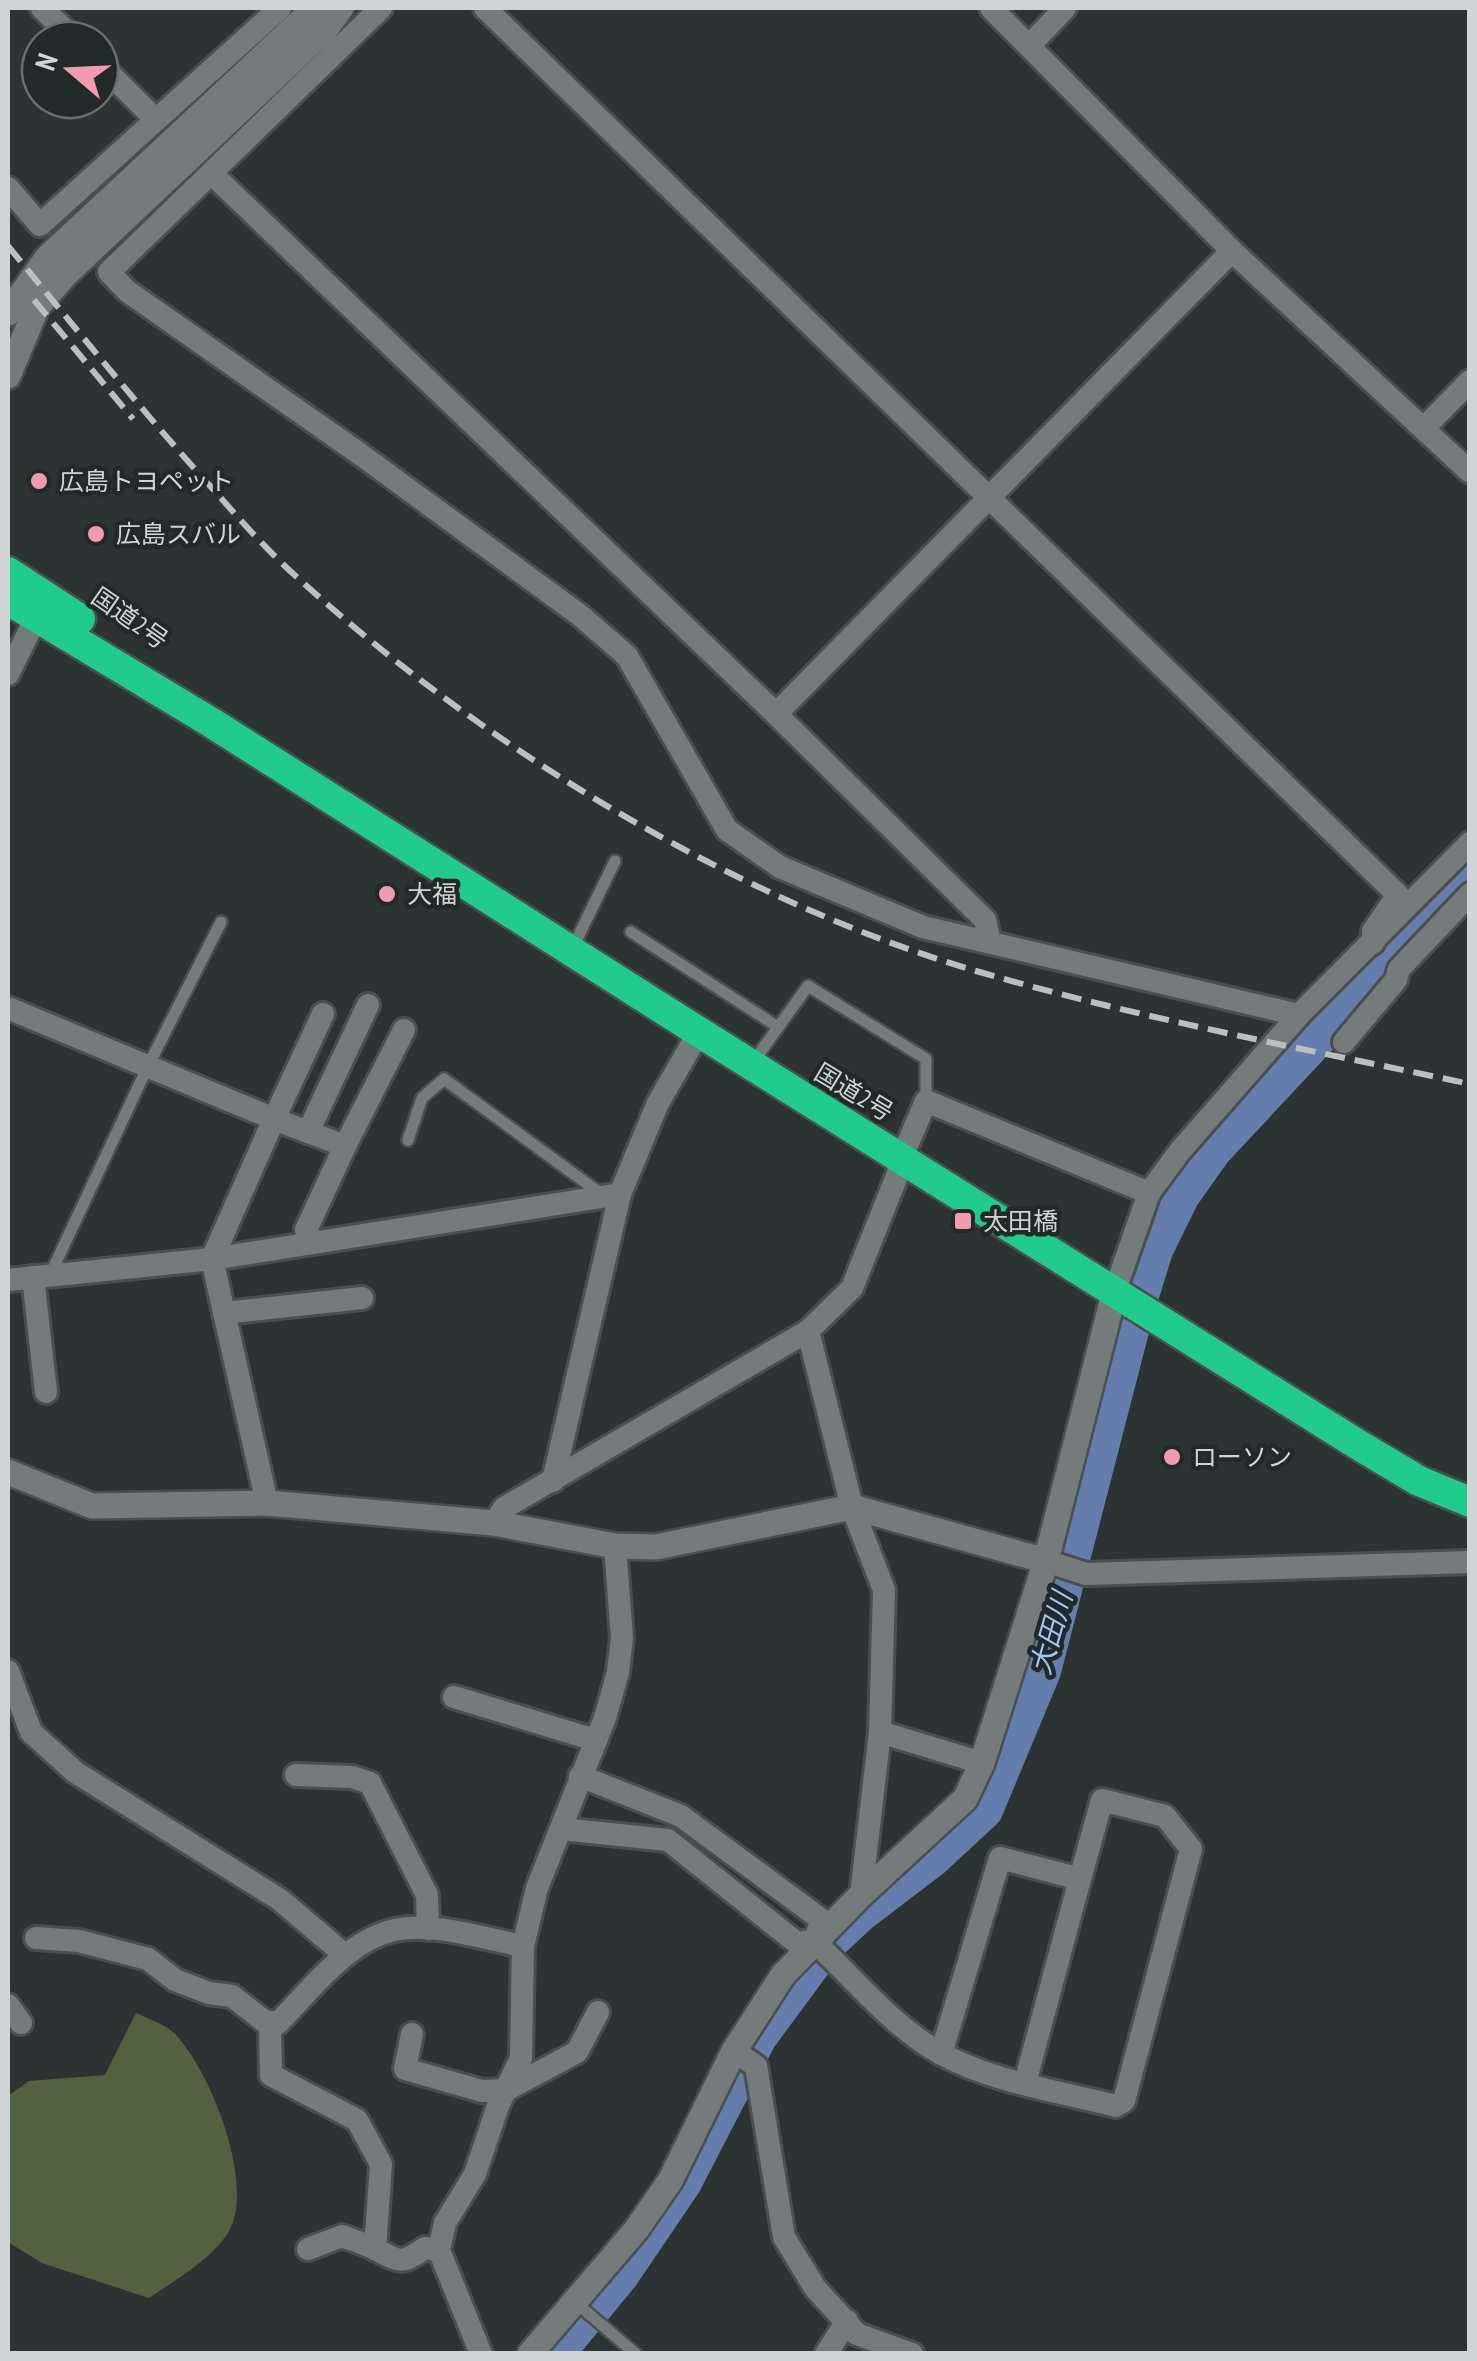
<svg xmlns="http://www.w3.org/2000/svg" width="1477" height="2361" font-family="'PT Sans Narrow','Noto Sans JP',sans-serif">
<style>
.green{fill:#526241}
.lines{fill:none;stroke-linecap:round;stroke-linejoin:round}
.river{stroke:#647dac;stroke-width:38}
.lane-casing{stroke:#494f4f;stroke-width:16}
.street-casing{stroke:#494f4f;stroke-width:28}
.secondary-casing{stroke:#494f4f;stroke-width:30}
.highway-casing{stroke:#494f4f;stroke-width:35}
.lane{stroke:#737b7b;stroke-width:11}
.street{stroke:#737b7b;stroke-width:22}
.secondary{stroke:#737b7b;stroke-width:25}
.highway{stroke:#21cb8e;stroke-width:30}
.rail{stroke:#bbbfbf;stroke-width:6;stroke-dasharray:20 10;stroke-linecap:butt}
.poi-dot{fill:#f19ab2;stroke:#222929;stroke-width:4}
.labels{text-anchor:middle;stroke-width:9;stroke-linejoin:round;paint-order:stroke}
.poi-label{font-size:25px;fill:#d0d4d4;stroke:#222929;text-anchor:start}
.street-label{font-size:25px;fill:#d0d4d4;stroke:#222929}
.water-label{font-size:28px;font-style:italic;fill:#a4c3fa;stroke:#222929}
</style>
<rect width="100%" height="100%" fill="#2c3333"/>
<path class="green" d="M 136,2013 C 149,2019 167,2025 176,2035 C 210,2072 250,2172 233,2222 C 223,2253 175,2280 149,2298 L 42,2263 L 8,2242 L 8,2096 L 29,2081 L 105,2075 Z"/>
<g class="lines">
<path class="river" d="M 555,2354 L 620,2275 L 683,2182 L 758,2037 L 826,1945 L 859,1914 L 931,1859 L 984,1810 L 1042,1671 L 1134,1315 L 1154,1250 L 1181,1195 L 1213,1150 L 1470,875"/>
<defs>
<g id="lane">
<path d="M 631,932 L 778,1027"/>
<path d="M 573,947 L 615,861"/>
<path d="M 753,1062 L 808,986 L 926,1059 L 926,1101"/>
<path d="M 408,1140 L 422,1098 L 444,1079 L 597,1191 L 606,1192"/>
<path d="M 50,1275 L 148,1066 L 221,922"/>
<path d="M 575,2302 L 636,2354"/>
</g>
<g id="street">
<path d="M 42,8 L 75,40"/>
<path d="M 381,8 L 109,272 L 127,291 L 360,454 L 581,616 L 627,656 L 727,830 L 780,867 L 923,927 L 1299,1015"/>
<path d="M 485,8 L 1398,895 L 1373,931 L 1373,943"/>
<path d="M 991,8 L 1232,251 L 1470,472"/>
<path d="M 1030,45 L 1065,8"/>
<path d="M 100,64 L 155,119"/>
<path d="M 212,174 L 776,714 L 985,920 L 990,942"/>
<path d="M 8,188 L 40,225 L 280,8"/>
<path d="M 1424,428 L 1470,381"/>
<path d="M 8,674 L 37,616"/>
<path d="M 776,714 L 1232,251"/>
<path d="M 8,1008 L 274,1119 L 212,1259 L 267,1503"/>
<path d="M 1344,1042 L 1396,980 L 1399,969 L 1470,894"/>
<path d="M 308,1132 L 368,1005"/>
<path d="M 345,1146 L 404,1030"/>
<path d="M 312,1243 L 306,1230 L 345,1146 L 274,1119 L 323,1014"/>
<path d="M 33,1277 L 46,1392"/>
<path d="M 8,1280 L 212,1259 L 620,1194"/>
<path d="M 1115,1290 L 1149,1193 L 1180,1151 L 1299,1015 L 1470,843"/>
<path d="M 224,1313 L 362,1298"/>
<path d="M 808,1331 L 852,1507 L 884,1590 L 880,1732 L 861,1895"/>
<path d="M 553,1481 L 620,1194 L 658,1103 L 699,1032"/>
<path d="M 494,1523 L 504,1508 L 808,1331 L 852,1288 L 897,1176 L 902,1157 L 926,1101 L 1149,1193"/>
<path d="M 1046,1561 L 1086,1574 L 1470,1562"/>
<path d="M 8,1671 L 31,1732 L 75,1772 L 279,1899 L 345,1955"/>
<path d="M 454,1697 L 595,1740"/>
<path d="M 880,1732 L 982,1763"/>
<path d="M 296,1775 L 352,1777 L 370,1783 L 427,1895 L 428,1929"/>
<path d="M 580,1776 L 681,1816 L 822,1920 L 814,1941"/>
<path d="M 561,1829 L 668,1840 L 797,1943 L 814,1941 C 852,1977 894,2028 940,2053 C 992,2082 1058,2091 1116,2106 L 1124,2101 L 1191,1849 L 1165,1816 L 1102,1800 L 1080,1879 L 1000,1858 L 941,2054"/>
<path d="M 36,1938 L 79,1941 L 148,1959 L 175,1980 L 209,1993 L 232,1996 L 264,2021 L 278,2023 C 312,1989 349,1937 400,1929 C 438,1923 485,1939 523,1946"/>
<path d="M 8,2005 L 21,2023"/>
<path d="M 270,2022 L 271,2075 L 357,2120 L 381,2164 L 375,2249"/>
<path d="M 412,2034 L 405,2069 L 482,2091 L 506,2090 L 577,2052 L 598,2012"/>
<path d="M 734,2051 L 756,2066 L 784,2237 L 815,2288 L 857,2334 L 912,2354"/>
<path d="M 1025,2083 L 1080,1879"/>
<path d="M 308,2249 L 342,2236 C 352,2240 363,2243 373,2248 C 400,2261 399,2266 425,2248 L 439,2250"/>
<path d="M 481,2354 L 439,2250 L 445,2223 L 475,2174 L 498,2106 L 521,2058 L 523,1946 L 537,1888 L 605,1718 L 618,1672 L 622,1638 L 615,1546"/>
<path d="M 826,2354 L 847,2321"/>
</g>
<g id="secondary">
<path d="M 8,313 L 47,258 L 315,8"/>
<path d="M 8,376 L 37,307 L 65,275 L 325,30 L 341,8"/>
<path d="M 8,1472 L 92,1506 L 267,1503 L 494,1523 L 615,1546 L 656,1547 L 852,1507 L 1046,1561"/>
<path d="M 530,2354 L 636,2230 L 670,2181 L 734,2051 L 783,1975 L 861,1895 L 965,1799 L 982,1763 L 1046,1561 L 1115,1290"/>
</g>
<g id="highway">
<path d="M 8,572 L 80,619"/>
<path d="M 8,600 L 212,723 L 699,1032 L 1357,1444 L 1419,1481 L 1470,1502"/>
</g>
</defs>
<use href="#lane" class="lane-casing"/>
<use href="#street" class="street-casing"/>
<use href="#secondary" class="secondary-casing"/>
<use href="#highway" class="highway-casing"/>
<use href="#lane" class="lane"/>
<use href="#street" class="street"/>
<use href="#secondary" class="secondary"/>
<use href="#highway" class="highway"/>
<g class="rail">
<path d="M 8,246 C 69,320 129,395 193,467 C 224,501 254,537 288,569 C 475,742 731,899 976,971 C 1138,1018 1305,1049 1470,1084"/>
<path d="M 34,300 L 133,419"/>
</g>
</g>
<g class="poi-dot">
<circle cx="39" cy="481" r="10"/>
<circle cx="96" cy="534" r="10"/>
<circle cx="387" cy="894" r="10"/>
<rect x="953" y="1211" width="20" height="20" rx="5"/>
<circle cx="1172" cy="1457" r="10"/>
</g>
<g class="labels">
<g class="poi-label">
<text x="59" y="490">広島トヨペット</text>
<text x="116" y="543">広島スバル</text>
<text x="407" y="903">大福</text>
<text x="983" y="1230">太田橋</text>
<text x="1192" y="1466">ローソン</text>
</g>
<g class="street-label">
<text transform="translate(130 618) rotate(35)" y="9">国道2号</text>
<text transform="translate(854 1092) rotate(31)" y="9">国道2号</text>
</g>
<g class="water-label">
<text transform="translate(1051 1633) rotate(-74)" y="10">大田川</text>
</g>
</g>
<rect width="1477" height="2361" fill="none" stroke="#d0d4d4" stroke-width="20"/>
<g transform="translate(70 70) rotate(289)"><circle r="48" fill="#222929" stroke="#686d6d" stroke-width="2.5"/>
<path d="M0-8L18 38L0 25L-18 38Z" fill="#f19ab2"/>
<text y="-15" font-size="28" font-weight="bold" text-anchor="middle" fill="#d0d4d4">N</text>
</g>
</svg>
